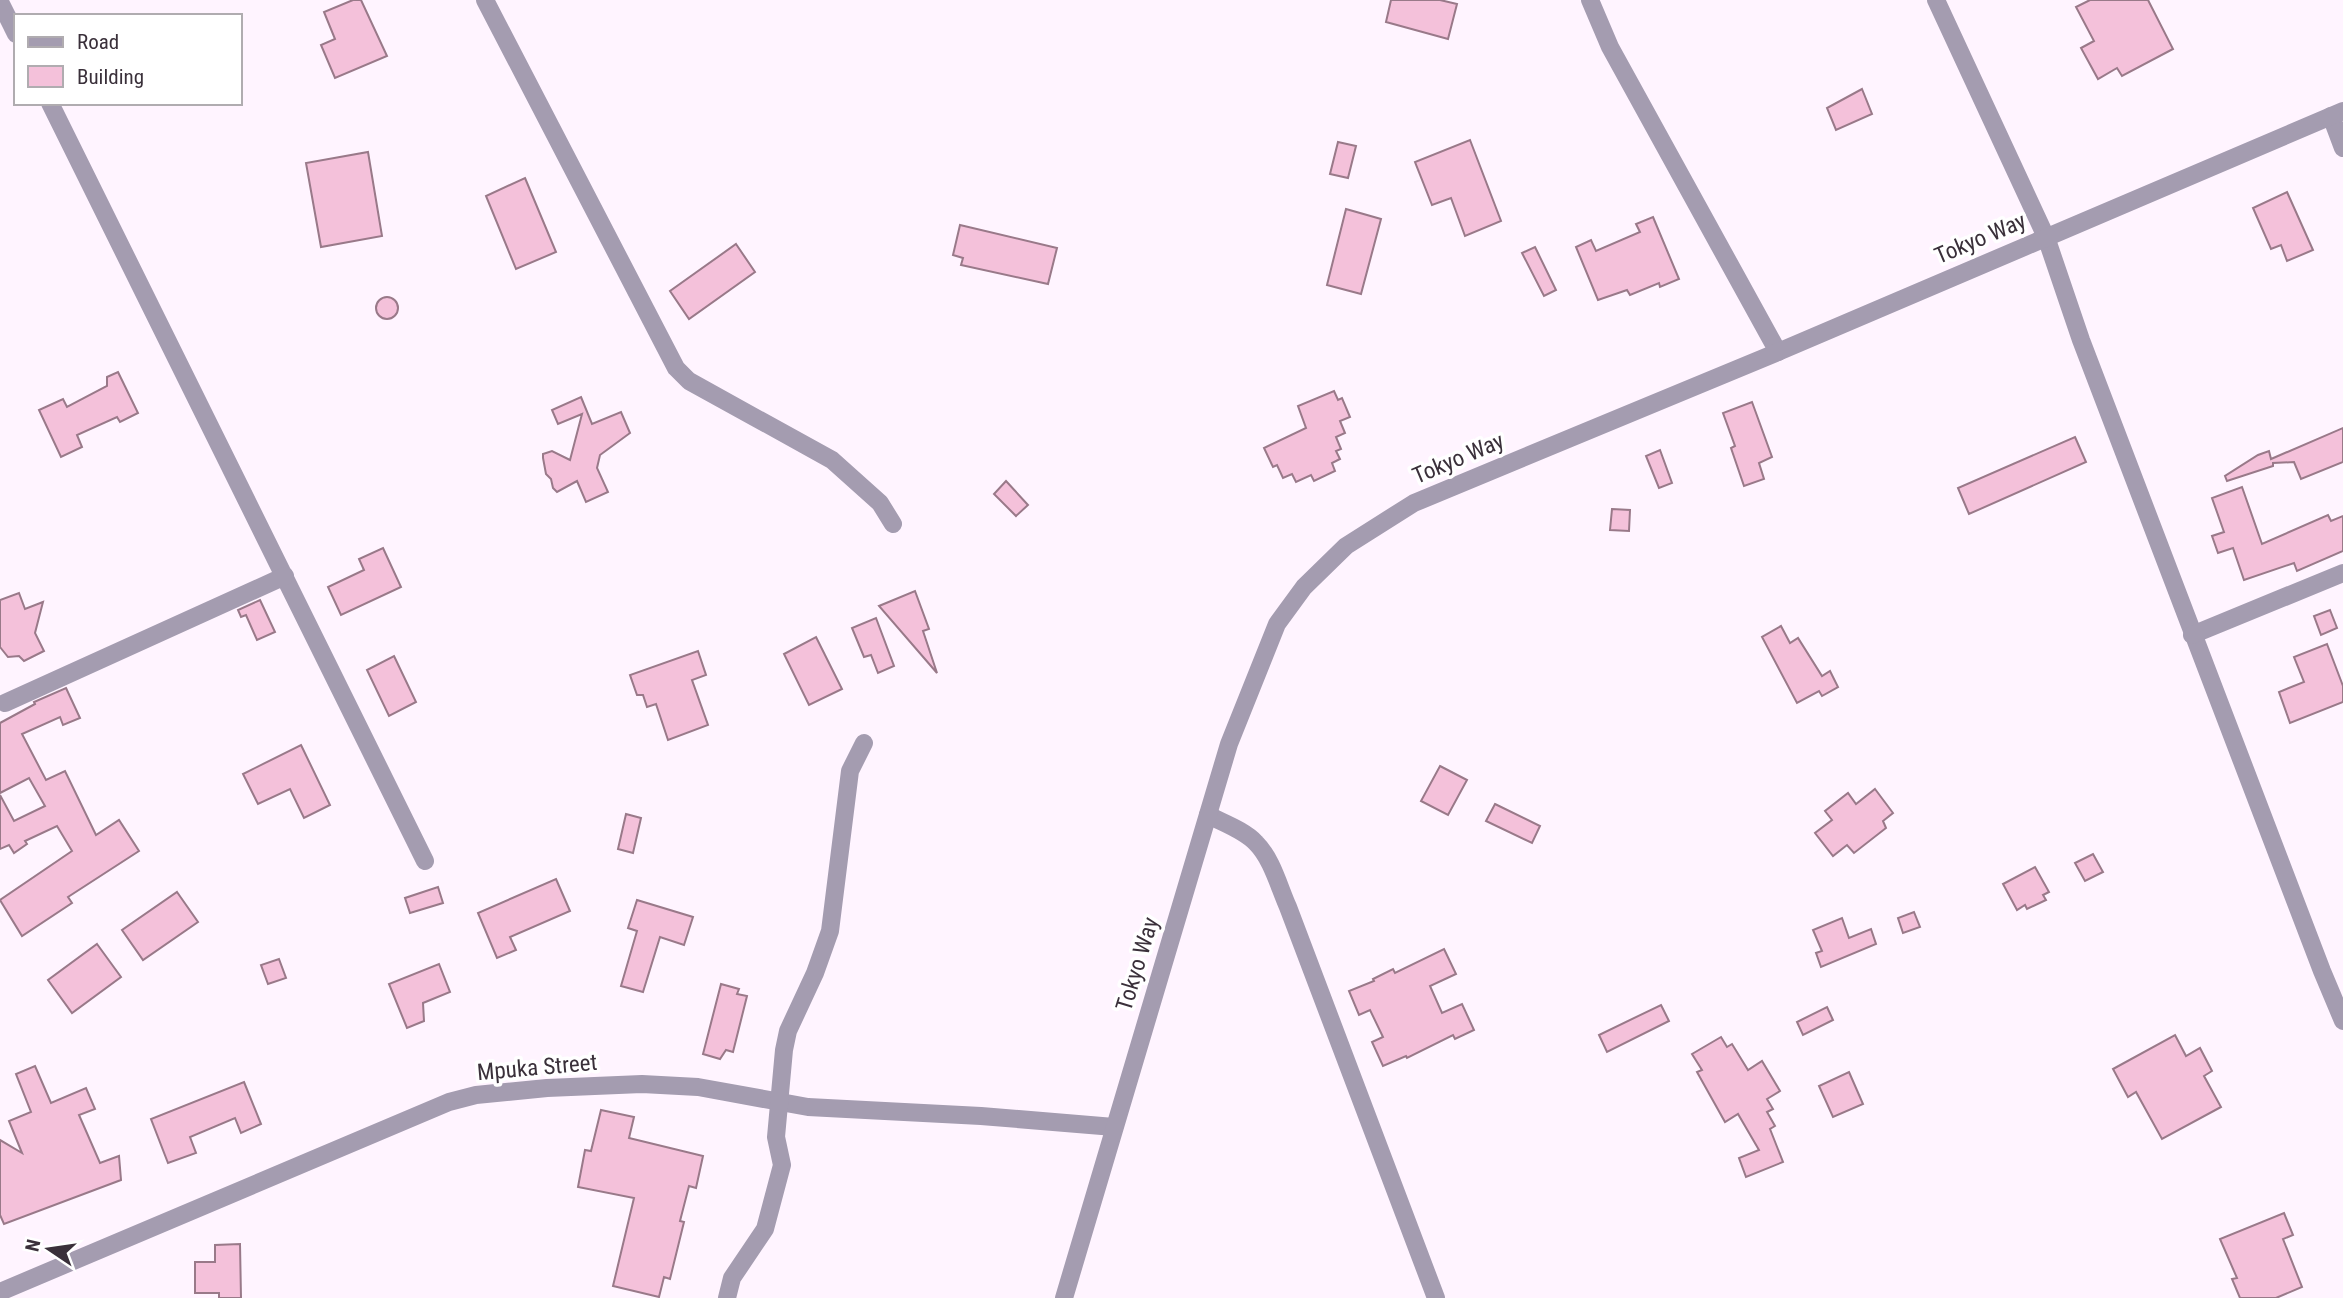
<svg xmlns="http://www.w3.org/2000/svg" width="2343" height="1298" font-family="'Roboto Condensed',sans-serif">
<style>
.building{fill:#f4c1da;stroke:#997989;stroke-width:2}
.lines{fill:none;stroke-linecap:round;stroke-linejoin:round}
.minor{stroke:#a49cb0;stroke-width:18}
.tertiary{stroke:#a49cb0;stroke-width:18}
.labels{text-anchor:middle;stroke-width:7;stroke-linejoin:round;paint-order:stroke}
.street-label{font-size:23px;fill:#3a303a;stroke:#fff}
</style>
<rect width="100%" height="100%" fill="#fff4ff"/>
<g class="building">
<path d="M 353,0 L 361,0 L 387,56 L 335,78 L 321,45 L 335,39 L 324,12 Z"/>
<path d="M 1391,0 L 1440,0 L 1457,4 L 1448,39 L 1386,22 Z"/>
<path d="M 2090,0 L 2148,0 L 2173,49 L 2122,76 L 2117,68 L 2098,79 L 2081,48 L 2094,41 L 2076,7 Z"/>
<path d="M 1862,89 L 1872,114 L 1836,130 L 1827,108 Z"/>
<path d="M 1470,140 L 1501,221 L 1465,236 L 1451,198 L 1432,205 L 1415,162 Z"/>
<path d="M 1338,142 L 1356,146 L 1348,178 L 1330,174 Z"/>
<path d="M 368,152 L 382,236 L 321,247 L 306,163 Z"/>
<path d="M 525,178 L 556,252 L 516,269 L 486,196 Z"/>
<path d="M 2287,192 L 2313,250 L 2287,261 L 2281,245 L 2271,249 L 2253,208 Z"/>
<path d="M 1346,209 L 1381,219 L 1361,294 L 1327,285 Z"/>
<path d="M 1653,217 L 1679,279 L 1660,287 L 1659,283 L 1630,295 L 1627,290 L 1598,300 L 1576,247 L 1591,240 L 1596,251 L 1640,232 L 1636,224 Z"/>
<path d="M 960,225 L 1057,248 L 1048,284 L 961,265 L 963,258 L 953,255 Z"/>
<path d="M 736,244 L 755,272 L 689,319 L 670,291 Z"/>
<path d="M 1535,247 L 1556,290 L 1544,296 L 1522,253 Z"/>
<circle cx="387" cy="308" r="11"/>
<path d="M 118,372 L 138,413 L 120,422 L 117,417 L 77,435 L 82,447 L 61,457 L 39,410 L 63,399 L 67,407 L 107,386 L 107,377 Z"/>
<path d="M 1334,391 L 1338,400 L 1342,398 L 1350,417 L 1340,421 L 1345,433 L 1336,437 L 1341,449 L 1336,451 L 1340,459 L 1332,463 L 1335,471 L 1314,481 L 1311,475 L 1296,482 L 1292,474 L 1283,478 L 1277,465 L 1273,467 L 1264,448 L 1306,428 L 1298,406 Z"/>
<path d="M 581,397 L 592,424 L 621,412 L 630,433 L 600,455 L 597,468 L 608,492 L 586,502 L 577,481 L 557,492 L 553,488 L 551,479 L 546,474 L 543,458 L 543,454 L 552,451 L 570,460 L 582,414 L 558,424 L 552,410 Z"/>
<path d="M 1752,402 L 1772,457 L 1759,463 L 1764,479 L 1744,486 L 1731,448 L 1735,446 L 1723,413 Z"/>
<path d="M 2343,428 L 2343,462 L 2301,479 L 2294,462 L 2273,463 L 2273,466 L 2227,481 L 2225,476 L 2258,455 L 2269,451 L 2271,459 Z"/>
<path d="M 2075,437 L 2086,462 L 1969,514 L 1958,488 Z"/>
<path d="M 1660,450 L 1672,483 L 1659,488 L 1646,456 Z"/>
<path d="M 1006,481 L 1028,505 L 1016,516 L 994,494 Z"/>
<path d="M 2242,487 L 2262,544 L 2328,515 L 2331,521 L 2343,516 L 2343,551 L 2297,571 L 2294,563 L 2244,580 L 2233,548 L 2218,553 L 2212,536 L 2224,532 L 2212,498 Z"/>
<path d="M 1612,509 L 1630,510 L 1629,531 L 1610,530 Z"/>
<path d="M 383,548 L 401,587 L 341,615 L 328,587 L 364,570 L 359,559 Z"/>
<path d="M 915,591 L 929,629 L 923,631 L 937,673 L 879,606 Z"/>
<path d="M 19,593 L 25,609 L 43,602 L 35,633 L 44,651 L 24,661 L 19,656 L 8,657 L 0,647 L 0,600 Z"/>
<path d="M 260,600 L 275,632 L 257,640 L 246,615 L 241,617 L 238,610 Z"/>
<path d="M 2330,610 L 2337,628 L 2321,635 L 2314,616 Z"/>
<path d="M 876,618 L 894,666 L 878,673 L 871,655 L 864,657 L 852,628 Z"/>
<path d="M 1781,626 L 1790,643 L 1798,638 L 1822,676 L 1830,671 L 1838,687 L 1822,696 L 1819,691 L 1797,703 L 1762,637 Z"/>
<path d="M 816,637 L 842,689 L 809,705 L 784,654 Z"/>
<path d="M 2327,644 L 2343,686 L 2343,702 L 2290,723 L 2279,692 L 2304,682 L 2294,657 Z"/>
<path d="M 698,651 L 706,675 L 692,680 L 708,725 L 668,740 L 656,704 L 647,707 L 643,695 L 637,695 L 630,675 Z"/>
<path d="M 394,656 L 416,702 L 389,716 L 367,670 Z"/>
<path d="M 66,688 L 80,718 L 63,725 L 60,717 L 22,734 L 46,780 L 65,771 L 96,835 L 119,820 L 139,851 L 68,897 L 72,903 L 22,936 L 0,900 L 72,851 L 57,826 L 25,841 L 27,844 L 14,853 L 9,845 L 0,849 L 0,795 L 14,821 L 45,806 L 29,778 L 0,793 L 0,723 L 35,704 L 34,702 Z"/>
<path d="M 301,745 L 330,805 L 304,818 L 290,789 L 258,804 L 243,774 Z"/>
<path d="M 1440,766 L 1467,780 L 1448,815 L 1421,801 Z"/>
<path d="M 1875,789 L 1893,813 L 1883,821 L 1886,828 L 1854,853 L 1847,845 L 1833,856 L 1815,833 L 1832,820 L 1825,811 L 1848,793 L 1856,804 Z"/>
<path d="M 1495,804 L 1540,826 L 1532,843 L 1486,821 Z"/>
<path d="M 626,814 L 641,818 L 633,853 L 618,849 Z"/>
<path d="M 2093,854 L 2103,872 L 2085,881 L 2075,863 Z"/>
<path d="M 2035,867 L 2049,892 L 2043,895 L 2046,900 L 2027,909 L 2025,905 L 2017,910 L 2003,884 Z"/>
<path d="M 556,879 L 570,911 L 510,937 L 516,950 L 497,958 L 478,913 Z"/>
<path d="M 438,887 L 443,903 L 410,913 L 405,898 Z"/>
<path d="M 177,892 L 198,922 L 143,960 L 122,930 Z"/>
<path d="M 637,900 L 693,917 L 684,945 L 660,937 L 643,992 L 621,986 L 637,931 L 628,928 Z"/>
<path d="M 1914,912 L 1920,927 L 1903,933 L 1898,918 Z"/>
<path d="M 1842,918 L 1849,938 L 1871,929 L 1876,944 L 1821,967 L 1816,953 L 1822,951 L 1813,930 Z"/>
<path d="M 97,944 L 121,977 L 72,1013 L 48,980 Z"/>
<path d="M 1444,949 L 1456,974 L 1430,986 L 1442,1013 L 1462,1004 L 1474,1030 L 1455,1039 L 1453,1035 L 1407,1058 L 1406,1056 L 1383,1066 L 1372,1042 L 1383,1037 L 1370,1010 L 1359,1015 L 1349,991 L 1374,981 L 1373,979 L 1393,969 L 1395,973 Z"/>
<path d="M 279,959 L 286,978 L 268,984 L 261,965 Z"/>
<path d="M 439,964 L 450,992 L 423,1003 L 424,1021 L 407,1028 L 389,984 Z"/>
<path d="M 721,984 L 739,989 L 737,994 L 747,996 L 733,1052 L 726,1050 L 720,1059 L 703,1054 Z"/>
<path d="M 1661,1005 L 1669,1021 L 1607,1052 L 1599,1035 Z"/>
<path d="M 1827,1007 L 1833,1020 L 1803,1035 L 1797,1022 Z"/>
<path d="M 2175,1035 L 2186,1056 L 2200,1048 L 2212,1071 L 2204,1076 L 2221,1107 L 2162,1139 L 2136,1092 L 2128,1097 L 2113,1069 Z"/>
<path d="M 1721,1037 L 1727,1047 L 1732,1044 L 1748,1070 L 1762,1061 L 1780,1091 L 1767,1099 L 1773,1109 L 1767,1112 L 1775,1126 L 1770,1129 L 1783,1162 L 1746,1177 L 1739,1158 L 1759,1150 L 1738,1114 L 1725,1122 L 1697,1072 L 1702,1070 L 1692,1054 Z"/>
<path d="M 35,1066 L 51,1103 L 86,1088 L 95,1109 L 79,1115 L 100,1163 L 119,1156 L 121,1180 L 4,1224 L 0,1215 L 0,1140 L 22,1153 L 9,1121 L 31,1112 L 16,1074 Z"/>
<path d="M 1849,1072 L 1863,1104 L 1833,1117 L 1819,1086 Z"/>
<path d="M 244,1082 L 261,1124 L 241,1133 L 235,1118 L 190,1137 L 196,1153 L 168,1163 L 151,1119 Z"/>
<path d="M 601,1110 L 634,1117 L 629,1138 L 703,1156 L 696,1188 L 689,1186 L 680,1221 L 684,1222 L 670,1279 L 664,1277 L 659,1297 L 613,1286 L 634,1198 L 578,1187 L 585,1150 L 591,1151 Z"/>
<path d="M 2284,1213 L 2293,1235 L 2283,1239 L 2302,1287 L 2276,1298 L 2240,1298 L 2232,1279 L 2237,1278 L 2220,1239 Z"/>
<path d="M 240,1244 L 241,1298 L 219,1298 L 219,1293 L 195,1293 L 195,1262 L 215,1262 L 215,1245 Z"/>
</g>
<g class="lines">
<g class="minor">
<path d="M 485,0 L 676,368 L 689,381 L 832,460 L 880,503 L 893,524"/>
<path d="M 1590,0 L 1610,47 L 1778,352"/>
<path d="M 1936,0 L 2046,237 L 2081,340 L 2322,971 L 2343,1021"/>
<path d="M 0,2 L 16,34"/>
<path d="M 50,103 L 425,861"/>
<path d="M 2331,116 L 2343,148"/>
<path d="M 2192,635 L 2343,573"/>
<path d="M 5,703 L 285,576"/>
<path d="M 1208,815 C 1223,823 1244,830 1256,843 C 1272,859 1279,887 1288,907 L 1436,1298"/>
<path d="M 0,1292 L 449,1102 L 476,1095 L 547,1088 L 642,1084 L 698,1087 L 808,1107 L 981,1116 L 1114,1127"/>
<path d="M 727,1298 L 732,1278 L 765,1229 L 782,1165 L 776,1137 L 784,1050 L 788,1031 L 815,973 L 830,931 L 850,771 L 864,743"/>
</g>
<path class="tertiary" d="M 1064,1298 L 1229,744 L 1277,624 L 1304,587 L 1346,546 L 1414,503 L 1778,352 L 2343,111"/>
</g>
<g class="labels">
<g class="street-label">
<text transform="translate(1980 238) rotate(-23)" y="8">Tokyo Way</text>
<text transform="translate(1458 458) rotate(-23)" y="8">Tokyo Way</text>
<text transform="translate(1137 964) rotate(-73)" y="8">Tokyo Way</text>
<text transform="translate(537 1067) rotate(-5)" y="8">Mpuka Street</text>
</g>
</g>
<rect x="14" y="14" width="228" height="91" fill="#ffffff" stroke="#b0acb0" stroke-width="2"/>
<rect x="28" y="37" width="35" height="10" fill="#a49cb0" stroke="#b0acb0" stroke-width="2"/>
<text x="77" y="49" font-size="21" fill="#3a303a">Road</text>
<rect x="28" y="66" width="35" height="21" fill="#f4c1da" stroke="#b0acb0" stroke-width="2"/>
<text x="77" y="84" font-size="21" fill="#3a303a">Building</text>
<g transform="translate(49 1249) rotate(283)" stroke="#ffffff" stroke-width="5" paint-order="stroke">
<path d="M0-5L12 26L0 18L-12 26Z" fill="#3a303a"/>
<text y="-10" font-size="19" font-weight="bold" text-anchor="middle" fill="#3a303a">N</text>
</g>
</svg>
